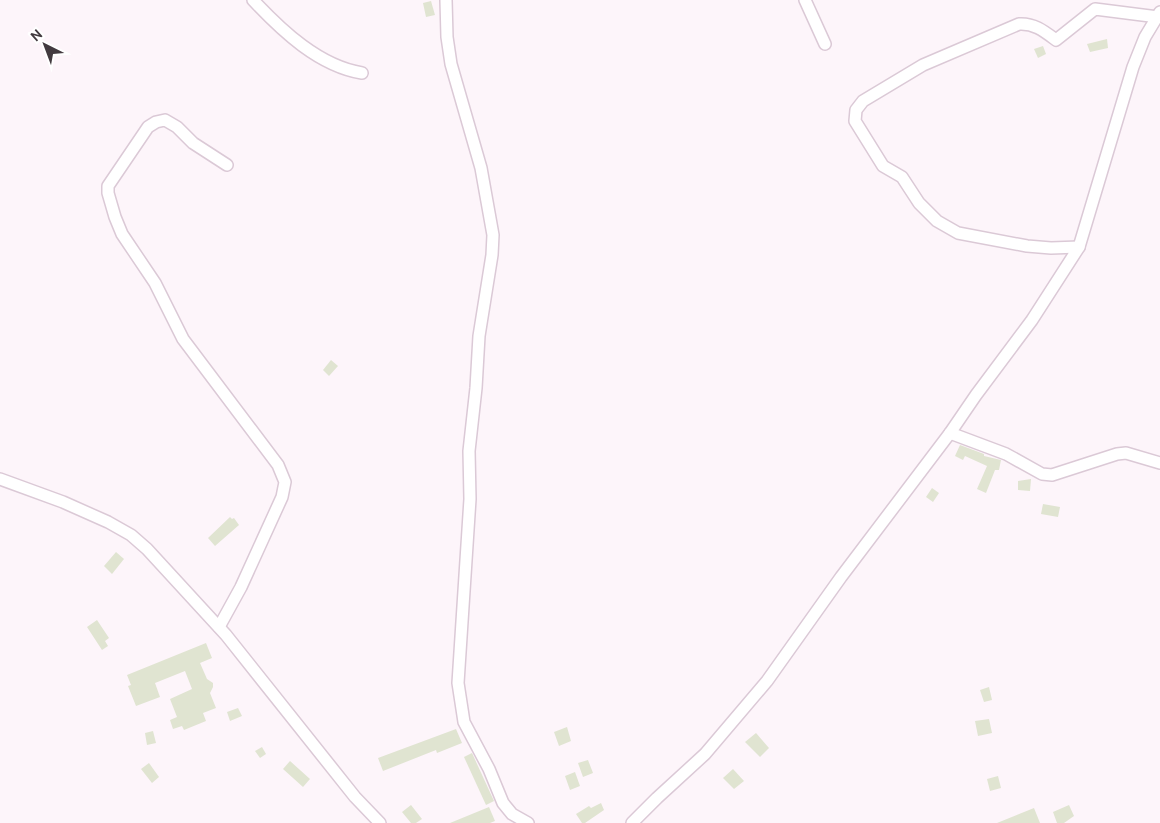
<svg xmlns="http://www.w3.org/2000/svg" width="1160" height="823" font-family="Cabin,sans-serif">
<style>
.building{fill:#e0e4d1}
.lines{fill:none;stroke-linecap:round;stroke-linejoin:round}
.minor-casing{stroke:#dbc9d6;stroke-width:14}
.minor{stroke:#fff;stroke-width:11}
</style>
<rect width="100%" height="100%" fill="#fdf5fa"/>
<g class="building">
<path d="M 431,1 L 435,15 L 426,17 L 423,3 Z"/>
<path d="M 1107,39 L 1108,48 L 1090,52 L 1087,44 Z"/>
<path d="M 1043,46 L 1046,54 L 1038,58 L 1034,49 Z"/>
<path d="M 331,360 L 338,366 L 329,376 L 323,370 Z"/>
<path d="M 960,445 L 984,454 L 984,456 L 1001,460 L 999,470 L 995,470 L 986,493 L 977,489 L 987,466 L 965,456 L 963,460 L 955,456 Z"/>
<path d="M 1031,479 L 1030,491 L 1018,490 L 1018,481 Z"/>
<path d="M 932,488 L 939,493 L 933,502 L 926,497 Z"/>
<path d="M 1043,504 L 1060,507 L 1058,517 L 1041,514 Z"/>
<path d="M 230,517 L 232,519 L 234,518 L 239,525 L 215,546 L 208,538 Z"/>
<path d="M 116,552 L 124,559 L 112,574 L 104,566 Z"/>
<path d="M 97,620 L 109,638 L 105,641 L 108,646 L 102,650 L 87,627 Z"/>
<path d="M 206,643 L 212,658 L 200,663 L 207,679 L 213,683 L 213,687 L 210,693 L 216,708 L 203,713 L 206,721 L 184,730 L 182,726 L 173,729 L 170,720 L 177,717 L 170,699 L 192,689 L 185,671 L 155,683 L 160,697 L 136,706 L 128,686 L 131,685 L 127,675 Z"/>
<path d="M 989,687 L 992,700 L 984,702 L 980,690 Z"/>
<path d="M 238,708 L 242,716 L 230,721 L 227,712 Z"/>
<path d="M 989,719 L 992,733 L 978,736 L 975,721 Z"/>
<path d="M 567,727 L 571,741 L 559,746 L 554,732 Z"/>
<path d="M 456,729 L 462,743 L 437,753 L 436,750 L 383,771 L 378,758 Z"/>
<path d="M 153,731 L 156,743 L 147,745 L 145,733 Z"/>
<path d="M 756,733 L 769,748 L 760,757 L 745,742 Z"/>
<path d="M 262,747 L 266,754 L 260,758 L 255,751 Z"/>
<path d="M 472,753 L 494,801 L 486,805 L 464,757 Z"/>
<path d="M 588,760 L 593,773 L 583,777 L 578,763 Z"/>
<path d="M 290,761 L 310,779 L 303,787 L 283,769 Z"/>
<path d="M 149,763 L 159,777 L 152,783 L 141,769 Z"/>
<path d="M 733,769 L 744,781 L 734,789 L 723,778 Z"/>
<path d="M 575,772 L 580,786 L 570,790 L 565,776 Z"/>
<path d="M 998,776 L 1001,788 L 990,791 L 987,779 Z"/>
<path d="M 601,803 L 604,810 L 585,823 L 582,823 L 576,814 L 589,806 L 591,808 Z"/>
<path d="M 411,805 L 422,819 L 416,823 L 411,823 L 402,812 Z"/>
<path d="M 1069,805 L 1074,816 L 1064,823 L 1057,823 L 1053,812 Z"/>
<path d="M 489,807 L 495,821 L 490,823 L 450,823 Z"/>
<path d="M 1034,808 L 1040,823 L 997,823 Z"/>
</g>
<g class="lines">
<defs>
<g id="minor">
<path d="M 253,0 C 282,31 319,66 362,73"/>
<path d="M 446,0 L 447,37 L 451,64 L 481,168 L 493,235 L 492,255 L 479,336 L 476,388 L 469,451 L 470,499 L 458,683 L 464,722 L 489,769 L 503,803 L 512,814 L 528,823"/>
<path d="M 805,0 L 825,44"/>
<path d="M 1079,247 L 1051,248 L 1027,246 L 958,233 L 937,221 L 919,203 L 902,177 L 883,166 L 855,121 L 856,110 L 863,101 L 923,65 L 1019,24 C 1034,23 1044,31 1056,40 L 1095,9 L 1158,17"/>
<path d="M 950,433 L 1006,454 L 1042,474 L 1052,475 L 1117,454 L 1126,453 L 1160,463"/>
<path d="M 0,479 L 63,502 L 108,522 L 131,535 L 147,549 L 226,635 L 355,797 L 380,823"/>
<path d="M 219,627 L 241,587 L 282,497 L 285,482 L 278,465 L 183,339 L 155,283 L 122,234 L 115,217 L 108,193 L 108,186 L 148,127 L 156,122 L 165,120 L 177,127 L 193,143 L 227,165"/>
<path d="M 632,823 L 657,798 L 705,754 L 767,681 L 841,577 L 950,433 L 976,395 L 1032,320 L 1079,247 L 1133,67 L 1145,37 L 1160,12"/>
</g>
</defs>
<use href="#minor" class="minor-casing"/>
<use href="#minor" class="minor"/>
</g>
<g transform="translate(45 45) rotate(318)" stroke="#ffffff" stroke-width="4" paint-order="stroke">
<path d="M0-4L9 19L0 12L-9 19Z" fill="#423a3f"/>
<text y="-8" font-size="14" font-weight="bold" text-anchor="middle" fill="#423a3f">N</text>
</g>
</svg>
